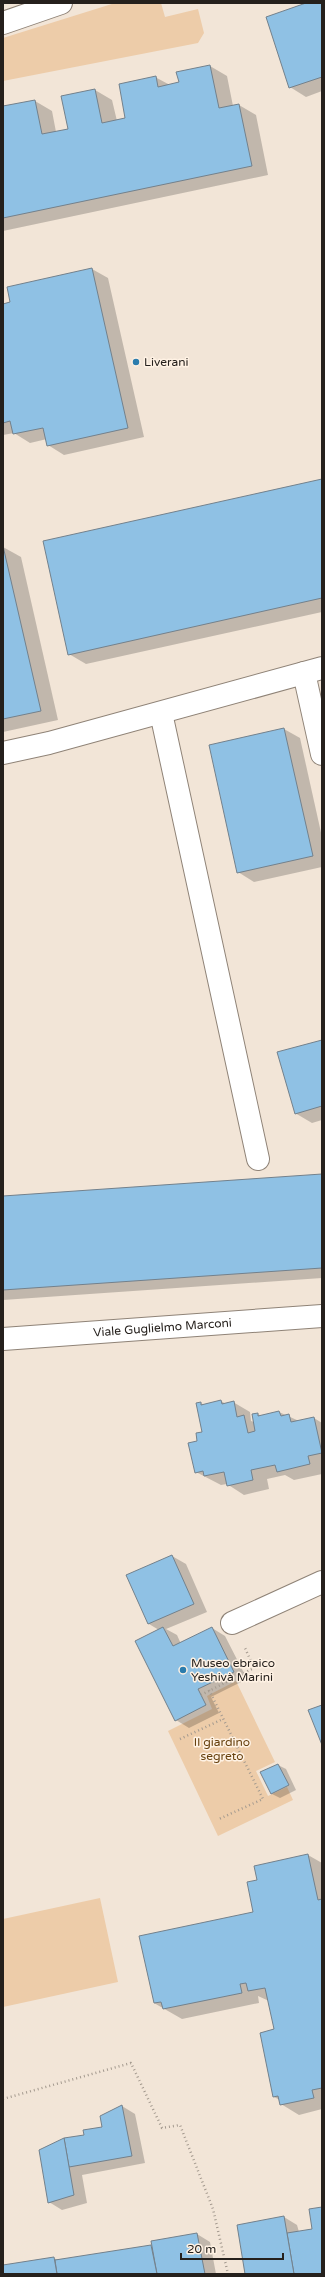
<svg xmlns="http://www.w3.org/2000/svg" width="325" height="2277" font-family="'Varela Round',sans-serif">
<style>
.green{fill:#edcca9}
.shadow{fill:#0003}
.building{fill:#8fc1e4;stroke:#73818c}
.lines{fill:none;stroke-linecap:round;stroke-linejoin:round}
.minor-casing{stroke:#8f8377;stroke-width:24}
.path{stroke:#a49a8f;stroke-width:2.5;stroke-dasharray:1 3;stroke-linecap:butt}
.minor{stroke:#fff;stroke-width:22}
.poi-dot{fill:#2b7cad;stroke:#fff2e4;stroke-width:1.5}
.labels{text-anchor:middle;stroke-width:3;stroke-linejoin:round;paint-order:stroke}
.poi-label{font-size:12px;fill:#25201c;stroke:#fff2e4;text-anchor:start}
.street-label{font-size:12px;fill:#25201c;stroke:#fff2e4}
.park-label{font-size:12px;fill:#67410e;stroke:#fff2e4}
</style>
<rect width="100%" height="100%" fill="#f2e5d7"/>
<g class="green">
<path d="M 115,3 L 161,3 L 165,17 L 198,9 L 204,33 L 198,43 L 3,81 L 3,38 Z"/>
<path d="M 236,1681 L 275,1762 L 256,1771 L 268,1796 L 287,1787 L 293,1800 L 218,1836 L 168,1731 L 212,1709 L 207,1696 Z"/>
<path d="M 100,1898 L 118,1982 L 3,2007 L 3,1919 Z"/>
</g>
<g class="shadow">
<path d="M 310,3 L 322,3 L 322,91 L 306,97 L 290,87 Z"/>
<path d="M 210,66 L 227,76 L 233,106 L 239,105 L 256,115 L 268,175 L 3,231 L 3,107 L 35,101 L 52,111 L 56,132 L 69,129 L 95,90 L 112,100 L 117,121 L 127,119 L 155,77 L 170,85 L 180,83 Z"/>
<path d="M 92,269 L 108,278 L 144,437 L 64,455 L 48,445 L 47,439 L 30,443 L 14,433 L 3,435 L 3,305 Z"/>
<path d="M 322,480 L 322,612 L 86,664 L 69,654 Z"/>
<path d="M 3,547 L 21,557 L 58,720 L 3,732 Z"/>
<path d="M 284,729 L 300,738 L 322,837 L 322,867 L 254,882 L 238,872 Z"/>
<path d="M 322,1041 L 322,1120 L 312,1123 L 295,1113 Z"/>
<path d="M 322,1175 L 322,1278 L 3,1300 L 3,1197 Z"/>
<path d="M 221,1401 L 226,1404 L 233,1402 L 250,1412 L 251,1421 L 254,1422 L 258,1414 L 261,1416 L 279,1412 L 299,1421 L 314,1418 L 322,1423 L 322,1474 L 294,1480 L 285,1475 L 267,1479 L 269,1489 L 244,1495 L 227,1484 L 221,1485 L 196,1472 L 203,1432 L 201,1403 L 204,1405 Z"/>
<path d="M 172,1556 L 186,1564 L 207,1612 L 166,1629 L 177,1635 L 181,1644 L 212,1628 L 225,1636 L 247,1679 L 211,1697 L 219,1713 L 189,1728 L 176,1720 L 159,1630 L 149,1624 Z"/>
<path d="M 278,1765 L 286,1769 L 296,1790 L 280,1798 L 272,1794 L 262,1773 Z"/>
<path d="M 308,1855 L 322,1863 L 322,2109 L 299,2115 L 281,2104 L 280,2100 L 274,2097 L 275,2030 L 269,2001 L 258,1996 L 259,2003 L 182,2019 L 154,2003 L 254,1912 L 258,1881 Z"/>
<path d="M 122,2106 L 135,2114 L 145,2163 L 82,2175 L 87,2203 L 62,2210 L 49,2202 L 85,2136 L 104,2128 Z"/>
<path d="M 322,2208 L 322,2274 L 246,2274 L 284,2217 L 297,2225 L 299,2232 L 313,2229 Z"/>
<path d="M 197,2234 L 210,2242 L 216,2274 L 3,2274 L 3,2266 L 54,2258 L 59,2261 L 153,2247 Z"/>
</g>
<g class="building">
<path d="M 306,3 L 322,3 L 322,77 L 289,88 L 266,17 Z"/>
<path d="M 210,65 L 219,108 L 239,104 L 252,166 L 3,218 L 3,106 L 35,100 L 42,134 L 68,129 L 61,96 L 95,89 L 102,123 L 125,118 L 119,84 L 156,76 L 158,87 L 179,82 L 176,72 Z"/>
<path d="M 92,268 L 128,428 L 47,446 L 43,428 L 13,434 L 10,421 L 3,423 L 3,304 L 10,302 L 7,287 Z"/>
<path d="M 322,479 L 322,598 L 68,655 L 43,541 Z"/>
<path d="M 3,546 L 41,711 L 3,719 Z"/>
<path d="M 284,728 L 313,856 L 237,873 L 209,745 Z"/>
<path d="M 322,1040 L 322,1106 L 295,1114 L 277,1052 Z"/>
<path d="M 322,1174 L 322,1268 L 3,1290 L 3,1196 Z"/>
<path d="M 221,1400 L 222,1404 L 234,1401 L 237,1417 L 244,1415 L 248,1433 L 255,1431 L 252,1414 L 258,1413 L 258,1416 L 279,1411 L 281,1416 L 289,1414 L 291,1422 L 314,1417 L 322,1453 L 308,1456 L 310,1464 L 277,1472 L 275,1465 L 251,1470 L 253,1480 L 227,1486 L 224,1472 L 204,1476 L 203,1471 L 195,1473 L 188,1443 L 197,1441 L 196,1433 L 202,1432 L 196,1403 L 201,1402 L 201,1405 Z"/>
<path d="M 172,1555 L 194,1604 L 148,1624 L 126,1575 Z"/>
<path d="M 163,1627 L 173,1646 L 212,1627 L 234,1672 L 198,1689 L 206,1705 L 175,1721 L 135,1641 Z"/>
<path d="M 322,1705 L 322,1745 L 308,1710 Z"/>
<path d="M 278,1764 L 289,1785 L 271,1794 L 260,1772 Z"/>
<path d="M 308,1854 L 318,1900 L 322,1899 L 322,2088 L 312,2090 L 314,2098 L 280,2105 L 278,2096 L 273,2097 L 260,2033 L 274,2029 L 265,1988 L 248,1991 L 246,1983 L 240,1984 L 242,1993 L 163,2009 L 161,2002 L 154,2003 L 139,1936 L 253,1912 L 247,1882 L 257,1880 L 254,1866 Z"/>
<path d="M 122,2105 L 132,2156 L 69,2167 L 64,2138 L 84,2135 L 83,2130 L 102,2127 L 100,2116 Z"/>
<path d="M 64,2138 L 74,2195 L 48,2203 L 39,2150 Z"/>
<path d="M 322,2207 L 322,2274 L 294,2274 L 287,2233 L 312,2229 L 309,2209 Z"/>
<path d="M 284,2216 L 294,2274 L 245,2274 L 237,2225 Z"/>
<path d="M 197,2233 L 205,2274 L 157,2274 L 151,2241 Z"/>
<path d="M 151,2245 L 157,2274 L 57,2274 L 55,2260 Z"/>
<path d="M 54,2257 L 57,2274 L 3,2274 L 3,2265 Z"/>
</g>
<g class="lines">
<defs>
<g id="minor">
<path d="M 3,23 L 61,3"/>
<path d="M 304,673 L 322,754"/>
<path d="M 161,713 L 258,1159"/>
<path d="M 3,753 L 49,743 L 322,668"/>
<path id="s1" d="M 3,1339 L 322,1316"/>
<path d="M 232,1623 L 322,1582"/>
</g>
</defs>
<use href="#minor" class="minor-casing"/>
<g class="path">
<path d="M 209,1690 L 263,1799 L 219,1819"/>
<path d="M 201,1695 L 254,1668 L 245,1648"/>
<path d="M 180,1739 L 223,1719"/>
<path d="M 3,2099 L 131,2063 L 162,2128 L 180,2125 L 213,2209 L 228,2274"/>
</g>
<use href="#minor" class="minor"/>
</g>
<g class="poi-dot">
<circle cx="136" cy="362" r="4"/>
<circle cx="183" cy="1670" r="4"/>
</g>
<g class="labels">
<g class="poi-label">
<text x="144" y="366">Liverani</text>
<text x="191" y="1667">Museo ebraico<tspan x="191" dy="14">Yeshivà Marini</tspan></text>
</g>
<g class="street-label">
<text dy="4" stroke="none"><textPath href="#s1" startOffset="160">Viale Guglielmo Marconi</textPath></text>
</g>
<g class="park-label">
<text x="222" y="1746">Il giardino<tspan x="222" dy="14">segreto</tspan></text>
</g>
</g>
<rect width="325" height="2277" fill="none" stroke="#25201c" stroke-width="8"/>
<path d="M181 2253v6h102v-6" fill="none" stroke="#25201c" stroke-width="2"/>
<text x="187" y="2253" font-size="12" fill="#25201c" stroke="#fff2e4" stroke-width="3" paint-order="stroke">20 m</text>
</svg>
